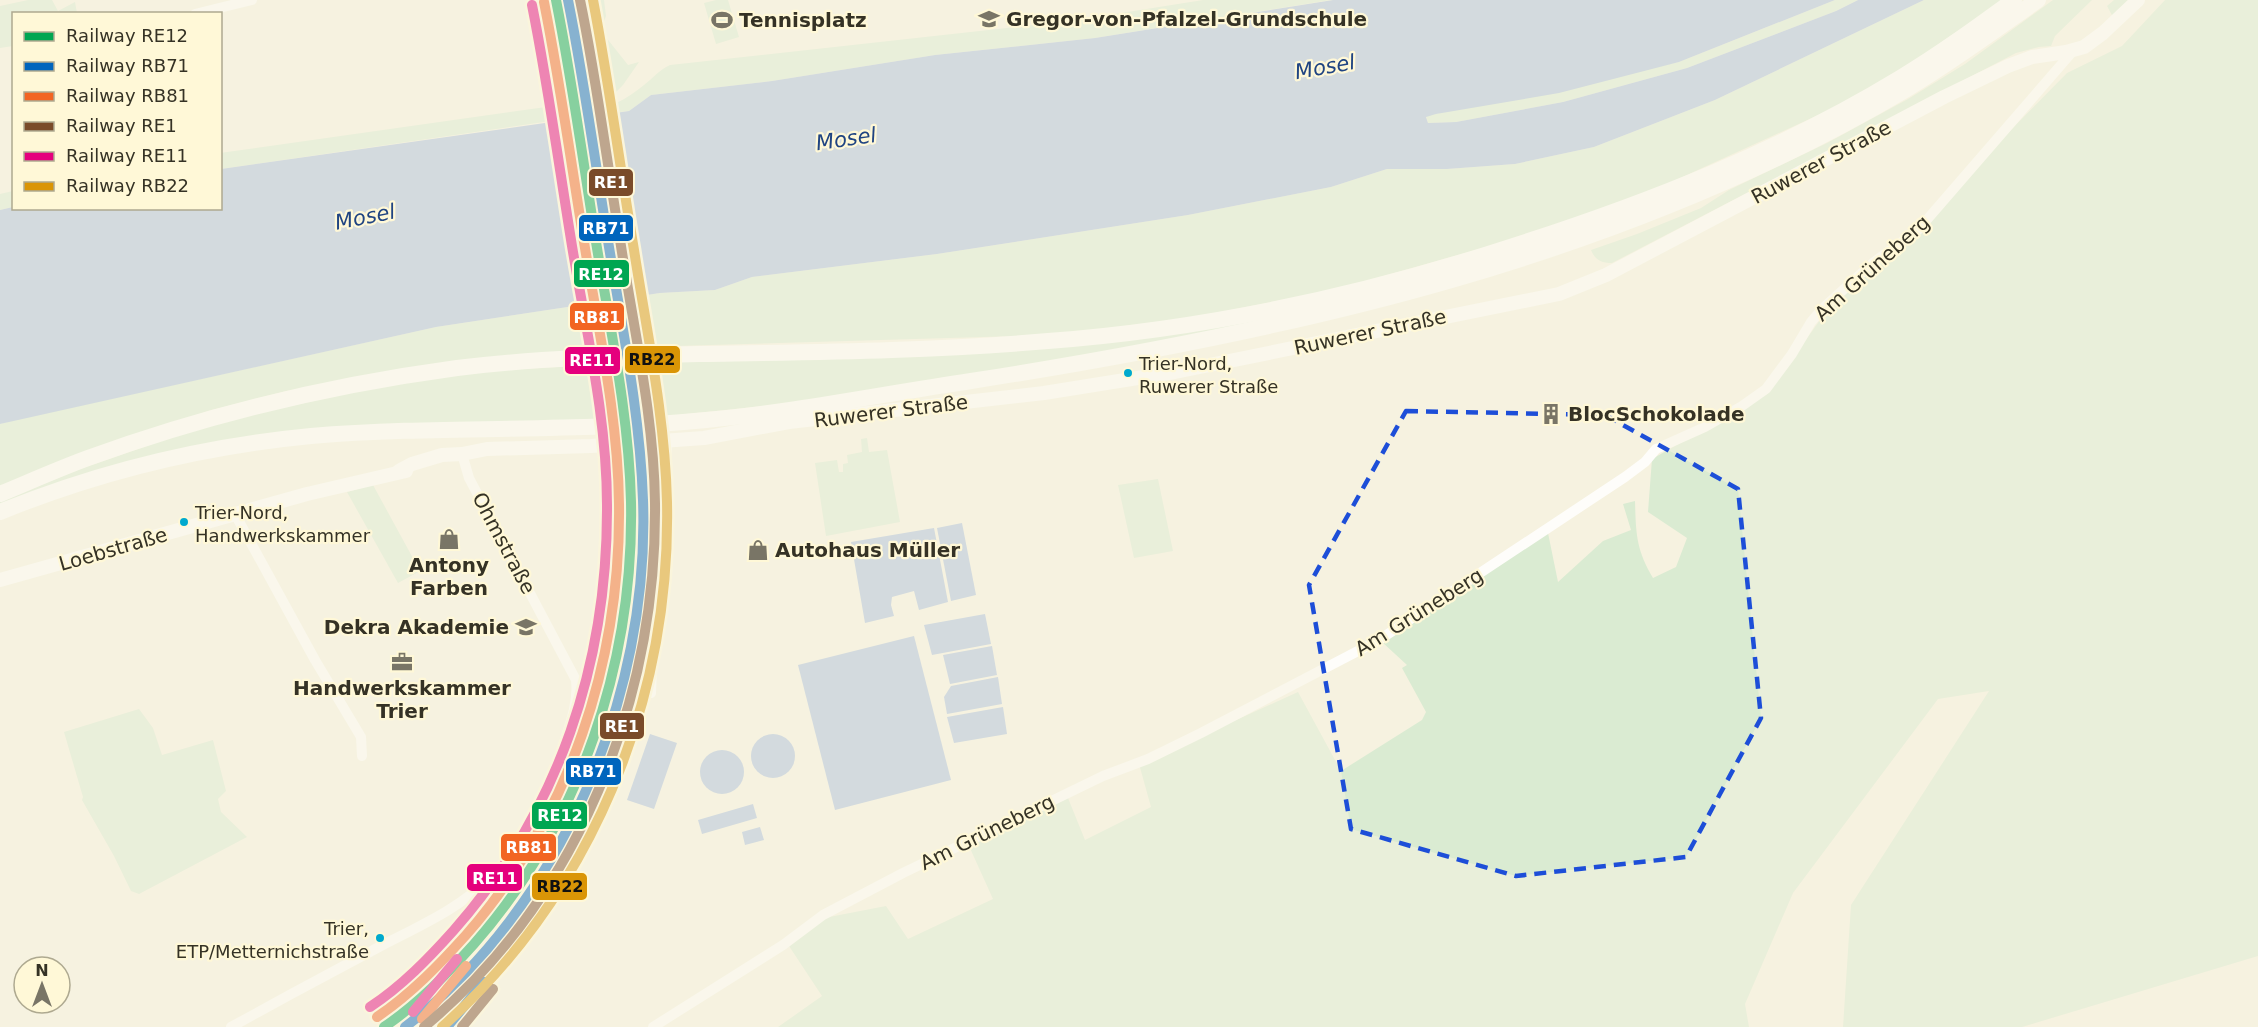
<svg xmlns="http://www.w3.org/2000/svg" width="2258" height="1027" font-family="'DejaVu Sans',sans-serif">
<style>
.green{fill:#daebd2}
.water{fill:#a8bddb}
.pier{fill:#f6f2e0}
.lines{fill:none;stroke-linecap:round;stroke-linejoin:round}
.minor{stroke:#fefdfa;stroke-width:10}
.major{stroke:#fefdfa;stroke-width:14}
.highway{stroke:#fefdfa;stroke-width:16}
.rail{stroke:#c0c0bb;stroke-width:2;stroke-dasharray:3 6;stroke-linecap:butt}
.rail-1-casing{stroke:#fff8d7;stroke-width:15}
.rail-2-casing{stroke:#fff8d7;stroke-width:15}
.rail-3-casing{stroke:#fff8d7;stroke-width:15}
.rail-4-casing{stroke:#fff8d7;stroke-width:15}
.rail-5-casing{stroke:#fff8d7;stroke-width:15}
.rail-6-casing{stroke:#fff8d7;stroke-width:15}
.rail-1{stroke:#00a651;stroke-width:10}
.rail-2{stroke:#0065bd;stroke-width:10}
.rail-3{stroke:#f26522;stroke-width:10}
.rail-4{stroke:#7a4b2a;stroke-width:10}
.rail-5{stroke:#e5007d;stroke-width:10}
.rail-6{stroke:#da9506;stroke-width:10}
.marked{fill:none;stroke:#1d4ed8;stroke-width:4.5;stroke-dasharray:12 8;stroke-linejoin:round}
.bus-dot{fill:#00a9ce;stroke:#fff8d7;stroke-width:2}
.labels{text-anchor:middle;stroke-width:4.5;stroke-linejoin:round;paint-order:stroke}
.bus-label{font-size:18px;fill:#353225;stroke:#fff8d7;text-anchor:start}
.poi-label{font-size:20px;font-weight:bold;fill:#353225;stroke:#fff8d7;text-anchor:start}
.street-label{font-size:20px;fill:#353225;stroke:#fff8d7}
.water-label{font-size:21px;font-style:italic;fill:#204482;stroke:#fff8d7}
.line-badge{stroke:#fff8d7;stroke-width:2}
.badge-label{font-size:16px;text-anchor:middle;font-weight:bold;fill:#fff}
.pale-badge-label{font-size:16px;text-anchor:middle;font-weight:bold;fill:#111}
</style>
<rect width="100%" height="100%" fill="#f6f2e0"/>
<g class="green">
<path d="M 28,0 L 52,0 L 58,11 L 75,2 L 77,13 L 14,14 L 13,46 L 0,48 L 0,6 Z"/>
<path d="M 535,0 L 549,0 L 558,37 L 566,107 L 561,108 L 549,103 Z"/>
<path d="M 580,0 L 604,0 L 606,16 L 601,31 L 628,65 L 639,62 L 623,85 L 608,100 L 586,105 L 584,92 L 586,68 Z"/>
<path d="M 716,0 L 728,0 L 739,37 L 716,44 L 704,3 Z"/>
<path d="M 1203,0 L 1331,0 L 1095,38 L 935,55 L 772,81 L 651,95 L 629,111 L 587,116 L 587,112 C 608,109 627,99 644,85 C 653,78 659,70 670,65 L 1071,21 Z"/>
<path d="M 1835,0 L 1858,0 L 1836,11 L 1687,68 L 1563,102 L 1456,122 L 1428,123 L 1426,116 L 1679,62 Z"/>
<path d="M 1924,0 L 2003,0 L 1902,69 L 1838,106 L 1654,190 L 1536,233 L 1334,290 L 1189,318 L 1052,335 L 606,348 L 486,359 L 286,391 L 208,411 L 0,489 L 0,424 L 19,419 L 436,327 L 660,293 L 715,290 L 752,277 L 937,254 L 1188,215 L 1331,187 L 1387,169 L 1447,169 L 1515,164 L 1594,147 L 1715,100 Z"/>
<path d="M 2053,0 L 2092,0 L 2055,36 L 2051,46 L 2039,47 L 2016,53 L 1612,263 C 1601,263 1595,260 1591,250 L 1637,234 L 1701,208 L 1729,190 L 1827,143 L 1908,99 L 1965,64 Z"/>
<path d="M 2114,0 L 2130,0 L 2113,17 L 2107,6 Z"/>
<path d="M 2165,0 L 2258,0 L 2258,956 L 2022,1027 L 1843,1027 L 1851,905 L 1989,691 L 1938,699 L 1793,893 L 1745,1004 L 1749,1027 L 778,1027 L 822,996 L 789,946 L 824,918 L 886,906 L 908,939 L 993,899 L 969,846 L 1068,798 L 1085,840 L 1151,807 L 1139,764 L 1298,692 L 1341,771 L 1422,720 L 1426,712 L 1402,668 L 1407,665 L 1382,642 L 1548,533 L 1558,582 L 1603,541 L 1631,530 L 1623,504 L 1635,501 C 1636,534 1636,549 1653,578 L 1676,567 L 1687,538 L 1648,512 L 1652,459 L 1767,394 L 1835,299 L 1914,228 L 2067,73 L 2122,46 Z"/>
<path d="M 546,107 L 571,118 L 221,169 L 220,153 Z"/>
<path d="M 13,191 L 13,207 L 0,210 L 0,194 Z"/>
<path d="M 1287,313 L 1181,340 L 793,403 L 667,416 L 316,430 L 0,507 L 0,502 L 80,469 L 213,423 L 405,381 L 487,371 L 646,362 L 707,362 Z"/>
<path d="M 867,438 L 869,452 L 887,450 L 900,522 L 826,536 L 815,463 L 837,460 L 839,472 L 843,472 L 843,464 L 848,463 L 847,455 L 862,452 L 861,439 Z"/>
<path d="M 1158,479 L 1173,551 L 1134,558 L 1118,485 Z"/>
<path d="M 373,485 L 420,571 L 398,583 L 347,492 Z"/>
<path d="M 139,709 L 153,728 L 162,755 L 213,740 L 226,791 L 218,799 L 221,812 L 247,837 L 139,894 L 131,891 L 114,856 L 82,800 L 83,797 L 64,732 Z"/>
</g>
<g class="water">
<path d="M 1333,0 L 1835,0 L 1679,62 L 1559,93 L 1436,114 L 1426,117 L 1428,123 L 1456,122 L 1563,102 L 1687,68 L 1836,11 L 1858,0 L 1924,0 L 1715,100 L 1594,147 L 1515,164 L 1447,169 L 1387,169 L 1331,187 L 1188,215 L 937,254 L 752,277 L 715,290 L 660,293 L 436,327 L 0,424 L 0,210 L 13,207 L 220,208 L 221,169 L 629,111 L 651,95 L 772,81 L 935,55 L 1095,38 Z"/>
<path d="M 962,523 L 976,595 L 951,601 L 937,528 Z"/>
<path d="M 934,528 L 948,602 L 919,610 L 914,591 L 892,597 L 891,605 L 894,616 L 865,623 L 851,542 Z"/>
<path d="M 985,614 L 991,644 L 932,655 L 924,625 Z"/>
<path d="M 914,636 L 951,780 L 835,810 L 798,665 Z"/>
<path d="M 992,646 L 997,675 L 950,684 L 943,655 Z"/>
<path d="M 998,677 L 1002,704 L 947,714 L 944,697 L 951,686 Z"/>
<path d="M 1003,707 L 1007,734 L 954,743 L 947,717 Z"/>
<circle cx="773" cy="756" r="22"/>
<path d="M 650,734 L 677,743 L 654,809 L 627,800 Z"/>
<circle cx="722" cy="772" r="22"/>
<path d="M 753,804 L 757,818 L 702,834 L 698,820 Z"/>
<path d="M 760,827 L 764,840 L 745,845 L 742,832 Z"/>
</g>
<path class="pier" d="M 587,113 L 616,303 L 600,305 L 571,115 Z"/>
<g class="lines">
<g class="minor">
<path d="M 195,14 L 252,0"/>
<path d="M 235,514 L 315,660 L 361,737 L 362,756"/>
<path d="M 651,693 L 652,664 L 664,571 L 667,442"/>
<path d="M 231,1027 C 280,1000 330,973 379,947 C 417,927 461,908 491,877 C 526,843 545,801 560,755 C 567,731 579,706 576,680 L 469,478 L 462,454"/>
<path d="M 653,1027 L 783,945 L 823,915 L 903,873 L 1103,776 L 1148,759 L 1201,733 L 1379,640 L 1625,477 L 1645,462 L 1656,449 L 1705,427 L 1742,406 L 1766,389 L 1792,354 L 1811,322 L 1822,309 L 1874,262 L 1918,230 L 2073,51"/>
</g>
<g class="major">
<path d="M 399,471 L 412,464 L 442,455 L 462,454 L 487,449 L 591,446 L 704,438 L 789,422 L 1044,393 L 1175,372 L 1559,294 L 1606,275 L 1944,97 L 2008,66 L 2032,57 L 2066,52 L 2084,47 L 2103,33 L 2138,0"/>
<path d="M 0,580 L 307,494 L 406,471"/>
</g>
<g class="highway">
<path d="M 0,494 C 29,482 58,469 88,458 C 208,414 331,385 457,368 C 537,358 619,356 700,354 C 816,352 933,351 1048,341 C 1207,329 1363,295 1513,246 C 1647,203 1780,151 1900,78 C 1940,54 1977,27 2014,0"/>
<path d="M 0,512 C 98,472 206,446 311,436 C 442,425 575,433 706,420 C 795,412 883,394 971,381 C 1293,331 1621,258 1905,90 C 1951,63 1994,31 2038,0"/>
</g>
<g class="rail">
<path d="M 571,0 L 577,77"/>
<path d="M 439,1027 C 462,999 487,972 507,943 C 570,851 633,706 641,595 C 645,540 637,486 630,432"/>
</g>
<defs>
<path id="rail-1" d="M 384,1027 C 418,1004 447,974 474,944 C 580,823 634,663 631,502 C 629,415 610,328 596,242 C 583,161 572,80 556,0"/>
<g id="rail-2">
<path d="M 405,1027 C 562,907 650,695 643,500 C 640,413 622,327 608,241 C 595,161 584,80 568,0"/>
<path d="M 447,1027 L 484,982"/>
</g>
<g id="rail-3">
<path d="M 377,1017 C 411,994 439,965 466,935 C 570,816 621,661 619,504 C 618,416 598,328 584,242 C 571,162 560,82 544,2"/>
<path d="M 422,1019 L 466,966"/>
</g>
<g id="rail-4">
<path d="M 424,1027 C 578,899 657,701 655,503 C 654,417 634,331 621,246 C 607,164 597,81 580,0"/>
<path d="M 462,1027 L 493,989"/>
</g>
<g id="rail-5">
<path d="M 370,1007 C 402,986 429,958 454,930 C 559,811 608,663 607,505 C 607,418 586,331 572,246 C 559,166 548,85 532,5"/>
<path d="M 413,1012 L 457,959"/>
</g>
<path id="rail-6" d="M 442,1027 C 591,894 671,701 667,502 C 665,417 647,333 634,250 C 620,167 609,83 593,0"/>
</defs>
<use href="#rail-1" class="rail-1-casing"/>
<use href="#rail-2" class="rail-2-casing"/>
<use href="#rail-3" class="rail-3-casing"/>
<use href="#rail-4" class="rail-4-casing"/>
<use href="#rail-5" class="rail-5-casing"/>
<use href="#rail-6" class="rail-6-casing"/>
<use href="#rail-1" class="rail-1"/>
<use href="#rail-2" class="rail-2"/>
<use href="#rail-3" class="rail-3"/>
<use href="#rail-4" class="rail-4"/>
<use href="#rail-5" class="rail-5"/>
<use href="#rail-6" class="rail-6"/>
</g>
<path d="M0 0H2258V1027H0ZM 1406,411 L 1605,415 L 1738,489 L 1761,718 L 1686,857 L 1516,876 L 1351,829 L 1309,585 Z" fill="#f6f2e0" fill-opacity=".55" fill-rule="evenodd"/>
<path class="marked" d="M 1406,411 L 1605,415 L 1738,489 L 1761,718 L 1686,857 L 1516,876 L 1351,829 L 1309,585 Z"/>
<defs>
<symbol id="school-bare" viewBox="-9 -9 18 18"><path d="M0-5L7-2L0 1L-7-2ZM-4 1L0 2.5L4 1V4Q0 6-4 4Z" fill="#797566" stroke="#fff8d7" stroke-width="2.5" paint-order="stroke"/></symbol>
<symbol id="stadium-bare" viewBox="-9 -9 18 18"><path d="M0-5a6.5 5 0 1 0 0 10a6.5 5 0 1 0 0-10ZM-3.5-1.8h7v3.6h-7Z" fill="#797566" stroke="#fff8d7" stroke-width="2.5" paint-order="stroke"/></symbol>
<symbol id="building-bare" viewBox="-9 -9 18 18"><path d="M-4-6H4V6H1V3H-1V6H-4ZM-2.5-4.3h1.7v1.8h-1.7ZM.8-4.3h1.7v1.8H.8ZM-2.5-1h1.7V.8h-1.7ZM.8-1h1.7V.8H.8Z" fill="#797566" stroke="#fff8d7" stroke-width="2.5" paint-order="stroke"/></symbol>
<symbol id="shop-bare" viewBox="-9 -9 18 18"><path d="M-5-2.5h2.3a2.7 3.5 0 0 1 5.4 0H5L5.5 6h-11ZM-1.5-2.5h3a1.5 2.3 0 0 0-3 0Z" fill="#797566" stroke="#fff8d7" stroke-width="2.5" paint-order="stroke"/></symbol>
<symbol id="office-bare" viewBox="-9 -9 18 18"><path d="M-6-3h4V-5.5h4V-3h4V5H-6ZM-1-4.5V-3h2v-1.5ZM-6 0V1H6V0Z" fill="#797566" stroke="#fff8d7" stroke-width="2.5" paint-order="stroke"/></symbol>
</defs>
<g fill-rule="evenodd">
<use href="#school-bare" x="974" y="4" width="30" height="30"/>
<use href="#stadium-bare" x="707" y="5" width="30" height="30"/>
<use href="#building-bare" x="1536" y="399" width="30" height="30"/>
<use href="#shop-bare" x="434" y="524" width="30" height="30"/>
<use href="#shop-bare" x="743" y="535" width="30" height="30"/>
<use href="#school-bare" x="511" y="612" width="30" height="30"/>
<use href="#office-bare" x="387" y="647" width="30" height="30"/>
</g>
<g class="bus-dot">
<circle cx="1128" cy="373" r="5"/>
<circle cx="184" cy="522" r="5"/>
<circle cx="380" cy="938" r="5"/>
</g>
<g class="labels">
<g class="bus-label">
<text x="1139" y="370">Trier-Nord,<tspan x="1139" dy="23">Ruwerer Straße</tspan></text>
<text x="195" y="519">Trier-Nord,<tspan x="195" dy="23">Handwerkskammer</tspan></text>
<text x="369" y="935" text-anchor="end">Trier,<tspan x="369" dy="23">ETP/Metternichstraße</tspan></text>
</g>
<g class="poi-label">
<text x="1006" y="26">Gregor-von-Pfalzel-Grundschule</text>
<text x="739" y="27">Tennisplatz</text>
<text x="1568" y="421">BlocSchokolade</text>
<text x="775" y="557">Autohaus Müller</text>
<text x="449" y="572" text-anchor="middle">Antony<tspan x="449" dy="23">Farben</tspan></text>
<text x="509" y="634" text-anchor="end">Dekra Akademie</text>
<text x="402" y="695" text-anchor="middle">Handwerkskammer<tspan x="402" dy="23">Trier</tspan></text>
</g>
<g class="street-label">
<text transform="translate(1821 162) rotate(-28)" y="7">Ruwerer Straße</text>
<text transform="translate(1872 268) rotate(-42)" y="7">Am Grüneberg</text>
<text transform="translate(1370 332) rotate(-12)" y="7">Ruwerer Straße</text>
<text transform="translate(891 411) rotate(-7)" y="7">Ruwerer Straße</text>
<text transform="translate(504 543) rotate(62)" y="7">Ohmstraße</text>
<text transform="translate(113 549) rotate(-16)" y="7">Loebstraße</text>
<text transform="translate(1419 612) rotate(-32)" y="7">Am Grüneberg</text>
<text transform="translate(987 832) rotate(-26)" y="7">Am Grüneberg</text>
</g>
<g class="water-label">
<text transform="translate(1325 67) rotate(-10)" y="7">Mosel</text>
<text transform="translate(846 139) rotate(-8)" y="7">Mosel</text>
<text transform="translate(365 217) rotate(-11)" y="7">Mosel</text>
</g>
</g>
<g class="line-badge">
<rect x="588" y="168" width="46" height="29" rx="6" fill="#7a4b2a"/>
<rect x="578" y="214" width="56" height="28" rx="6" fill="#0065bd"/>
<rect x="573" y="259" width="57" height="29" rx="6" fill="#00a651"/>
<rect x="569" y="302" width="56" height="29" rx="6" fill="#f26522"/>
<rect x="624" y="345" width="57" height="29" rx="6" fill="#da9506"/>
<rect x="564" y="346" width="57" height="29" rx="6" fill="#e5007d"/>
<rect x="599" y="712" width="46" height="28" rx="6" fill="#7a4b2a"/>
<rect x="565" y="757" width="57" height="29" rx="6" fill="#0065bd"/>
<rect x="531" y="801" width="57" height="29" rx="6" fill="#00a651"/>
<rect x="500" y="833" width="57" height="29" rx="6" fill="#f26522"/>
<rect x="466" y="863" width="57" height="29" rx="6" fill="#e5007d"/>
<rect x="531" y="872" width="57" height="29" rx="6" fill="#da9506"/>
</g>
<g class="badge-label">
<text x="611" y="188">RE1</text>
<text x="606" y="234">RB71</text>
<text x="601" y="280">RE12</text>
<text x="597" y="323">RB81</text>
<text x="592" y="366">RE11</text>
<text x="622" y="732">RE1</text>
<text x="593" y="777">RB71</text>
<text x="560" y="821">RE12</text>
<text x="529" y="853">RB81</text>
<text x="495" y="884">RE11</text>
</g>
<g class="pale-badge-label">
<text x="652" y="365">RB22</text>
<text x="560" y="892">RB22</text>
</g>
<rect x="12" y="12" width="210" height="198" fill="#fff8d7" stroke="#aea990" stroke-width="1.5"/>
<rect x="24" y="32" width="30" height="9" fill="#00a651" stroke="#aea990" stroke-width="1.5"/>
<text x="66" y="42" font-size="18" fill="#353225">Railway RE12</text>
<rect x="24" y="62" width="30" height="9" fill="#0065bd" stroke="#aea990" stroke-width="1.5"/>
<text x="66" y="72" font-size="18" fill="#353225">Railway RB71</text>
<rect x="24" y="92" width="30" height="9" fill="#f26522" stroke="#aea990" stroke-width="1.5"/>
<text x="66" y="102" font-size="18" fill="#353225">Railway RB81</text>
<rect x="24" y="122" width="30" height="9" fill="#7a4b2a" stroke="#aea990" stroke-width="1.5"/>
<text x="66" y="132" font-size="18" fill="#353225">Railway RE1</text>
<rect x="24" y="152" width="30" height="9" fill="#e5007d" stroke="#aea990" stroke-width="1.5"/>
<text x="66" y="162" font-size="18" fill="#353225">Railway RE11</text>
<rect x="24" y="182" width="30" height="9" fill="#da9506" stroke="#aea990" stroke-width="1.5"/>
<text x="66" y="192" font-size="18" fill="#353225">Railway RB22</text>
<g transform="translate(42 985)"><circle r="28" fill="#fff8d7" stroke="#aea990" stroke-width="1.5"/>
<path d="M0-4.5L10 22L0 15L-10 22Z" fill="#797566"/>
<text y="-9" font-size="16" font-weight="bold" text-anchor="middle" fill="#353225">N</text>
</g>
</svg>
